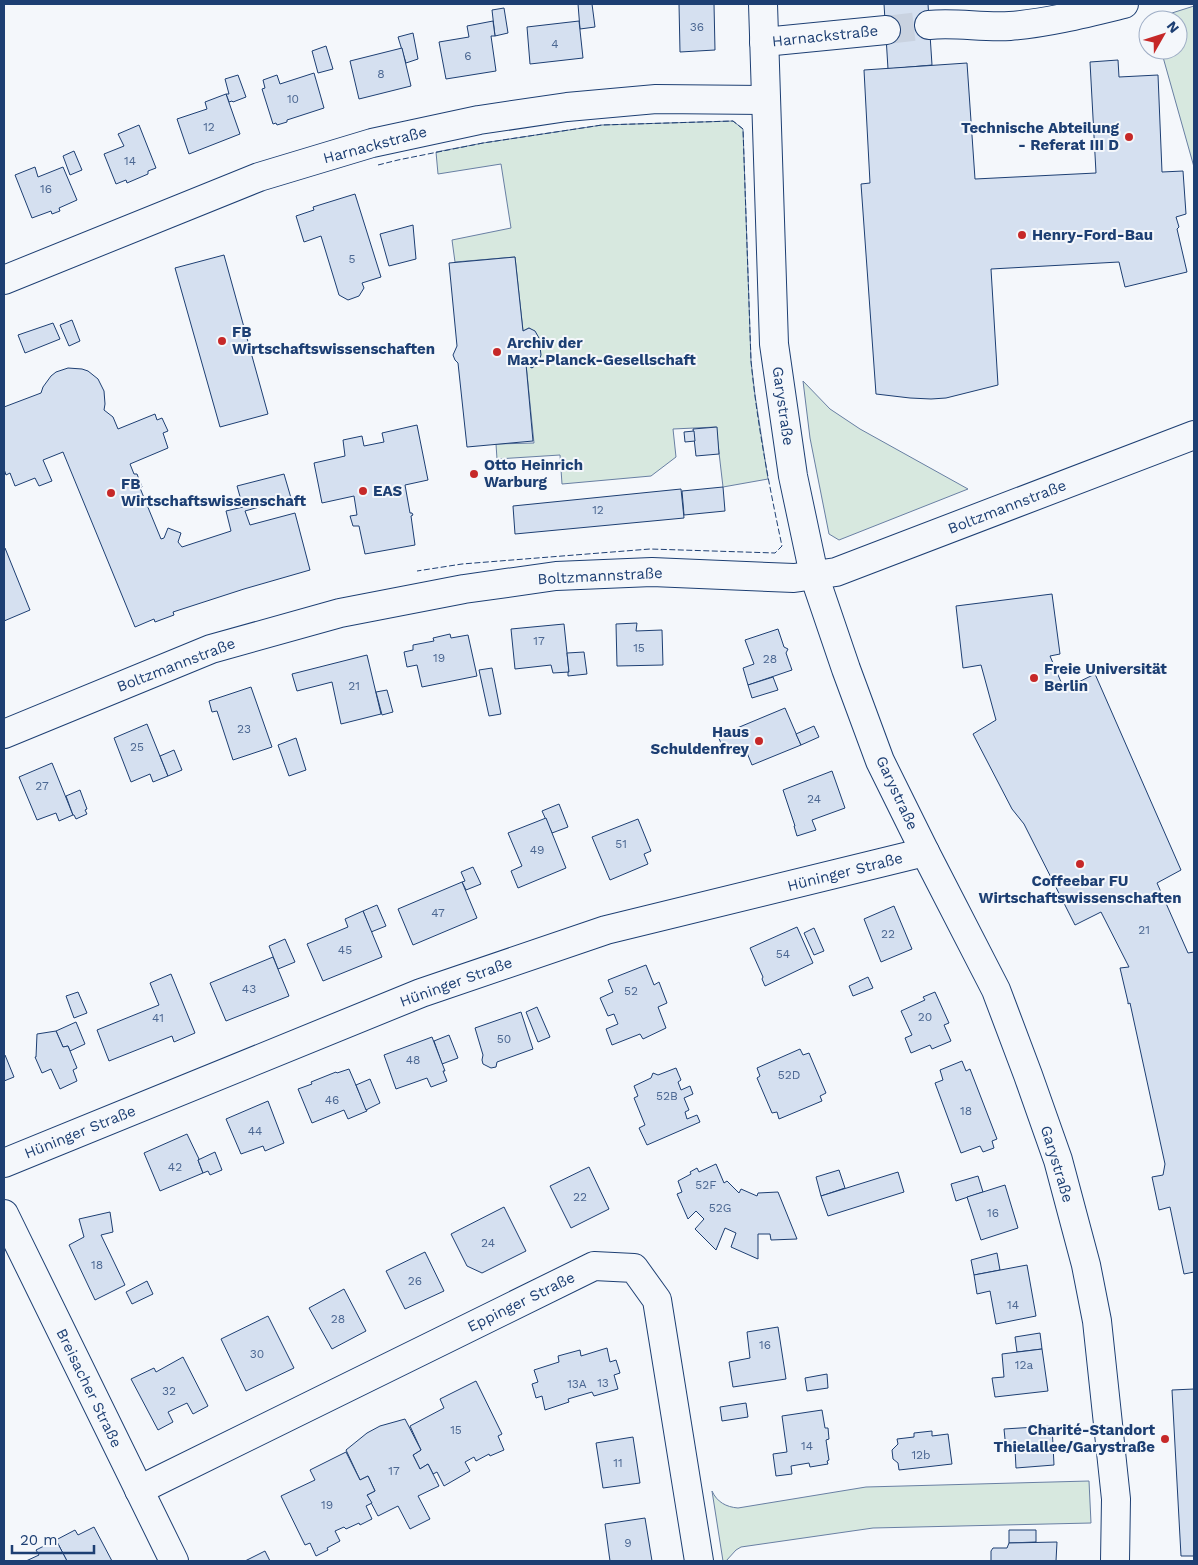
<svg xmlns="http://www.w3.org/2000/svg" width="1198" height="1565" font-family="'Work Sans',sans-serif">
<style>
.green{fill:#d7e8df;stroke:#687fa3}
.building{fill:#d5e0f0;stroke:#1d3f73}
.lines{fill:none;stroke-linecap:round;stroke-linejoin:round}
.minor-tunnel{stroke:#c9d2e0;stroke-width:28;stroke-dasharray:28 14;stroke-linecap:butt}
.minor-casing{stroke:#1d3f73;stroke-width:30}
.minor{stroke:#f4f7fb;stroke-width:28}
.fence{stroke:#1d3f73;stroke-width:1;stroke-dasharray:6 2.5;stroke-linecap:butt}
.poi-dot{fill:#c62828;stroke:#f4f7fb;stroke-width:2}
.labels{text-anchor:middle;stroke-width:4;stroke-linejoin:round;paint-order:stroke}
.number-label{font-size:12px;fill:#4b6792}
.street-label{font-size:15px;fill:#1d3f73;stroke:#f4f7fb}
.poi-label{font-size:15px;font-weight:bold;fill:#1d3f73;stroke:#f4f7fb;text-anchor:start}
</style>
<rect width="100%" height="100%" fill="#f4f7fb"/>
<g class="green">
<path d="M 1194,6 L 1194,167 L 1161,50 L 1178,50 L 1178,20 L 1153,19 Z"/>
<path d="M 733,121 L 743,129 L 751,361 L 755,395 L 768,479 L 723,487 L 716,427 L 673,429 L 676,457 L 651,476 L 562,484 L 560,455 L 497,459 L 496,444 L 534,443 L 526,364 L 532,368 L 538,363 C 542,350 542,336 529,328 L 523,331 L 515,257 L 455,262 L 452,240 L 511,228 L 501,164 L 438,174 L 436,152 L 483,143 L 602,125 Z"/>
<path d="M 803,381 L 830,409 L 860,429 L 968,489 L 839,540 L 829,534 L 810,438 Z"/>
<path d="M 1089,1481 L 1091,1523 L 873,1528 L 741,1547 L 736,1550 L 726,1561 L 723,1561 L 712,1491 C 717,1502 726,1507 738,1508 L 866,1487 Z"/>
</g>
<g class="building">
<path d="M 578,4 L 592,4 L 595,27 L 580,29 Z"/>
<path d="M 679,4 L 714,4 L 715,50 L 680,52 Z"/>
<path d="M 884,4 L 928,4 L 932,65 L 888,69 Z"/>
<path d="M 504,8 L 508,33 L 495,36 L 492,10 Z"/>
<path d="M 493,21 L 495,36 L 491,36 L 496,71 L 446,79 L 439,42 L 469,37 L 467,26 Z"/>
<path d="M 579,21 L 583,58 L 530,64 L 527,27 Z"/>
<path d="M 413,33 L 418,59 L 406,63 L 398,37 Z"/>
<path d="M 326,46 L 333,69 L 318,73 L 312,51 Z"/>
<path d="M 402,48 L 411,86 L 359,99 L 350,61 Z"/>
<path d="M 1118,60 L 1119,77 L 1158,75 L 1162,172 L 1183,171 L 1186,214 L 1176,217 L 1179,227 L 1177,229 L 1187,272 L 1125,287 L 1119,262 L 991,269 L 998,385 L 946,398 L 931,399 L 910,398 L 876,394 L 861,184 L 870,183 L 864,70 L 967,63 L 975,179 L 1096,173 L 1090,62 Z"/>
<path d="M 314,73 L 324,108 L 287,120 L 287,122 L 277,125 L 276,123 L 273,124 L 262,89 L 265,88 L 263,80 L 277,75 L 280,84 Z"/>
<path d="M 238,75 L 246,97 L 233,102 L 232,101 L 229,102 L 226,94 L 229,94 L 225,79 Z"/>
<path d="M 226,94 L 240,134 L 189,154 L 177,119 L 207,109 L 205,102 Z"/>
<path d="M 139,125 L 156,168 L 148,171 L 148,174 L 127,183 L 126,180 L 116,184 L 104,154 L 124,146 L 118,134 Z"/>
<path d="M 74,151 L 82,170 L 70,175 L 63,156 Z"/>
<path d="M 35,167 L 38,177 L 63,167 L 77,200 L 59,208 L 60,211 L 52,214 L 51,211 L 32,218 L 15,175 Z"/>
<path d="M 355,194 L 381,277 L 362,283 L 364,288 L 359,296 L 348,300 L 339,295 L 321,236 L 304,242 L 296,216 L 314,210 L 313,207 Z"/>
<path d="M 413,225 L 416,259 L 389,266 L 380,234 Z"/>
<path d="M 224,255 L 268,414 L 220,427 L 175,268 Z"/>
<path d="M 515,257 L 523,331 L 529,328 L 535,331 L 539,338 L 541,355 L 538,363 L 532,368 L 526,364 L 533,441 L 467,447 L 458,363 L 455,360 L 453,355 L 457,346 L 449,263 Z"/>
<path d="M 72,320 L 80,341 L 69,346 L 60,325 Z"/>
<path d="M 53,323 L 60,339 L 25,353 L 18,335 Z"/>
<path d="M 68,368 L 82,369 L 88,371 L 98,379 L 104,391 L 105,404 L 104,410 L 113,417 L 118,429 L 155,414 L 157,420 L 162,418 L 168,431 L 163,433 L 168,448 L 130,464 L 134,474 L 137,474 L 142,487 L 140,488 L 161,539 L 164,538 L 168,528 L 181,533 L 178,542 L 182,547 L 231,531 L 226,511 L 243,507 L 237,486 L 284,474 L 291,498 L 245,511 L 250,525 L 295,513 L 310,570 L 244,589 L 173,612 L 174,615 L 155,622 L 154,619 L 135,627 L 63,452 L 43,460 L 52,481 L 39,486 L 35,478 L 15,486 L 10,473 L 6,475 L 4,469 L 4,407 L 41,393 L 43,387 L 51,376 L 56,372 Z"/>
<path d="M 417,425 L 428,480 L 405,485 L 410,513 L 412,513 L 413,515 L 411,516 L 415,545 L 365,554 L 359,526 L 353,526 L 350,516 L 357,515 L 354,496 L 322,503 L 314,463 L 345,456 L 343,440 L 362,436 L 364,446 L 384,442 L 382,433 Z"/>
<path d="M 717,427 L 719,454 L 696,456 L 693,429 Z"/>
<path d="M 694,431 L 695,441 L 685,442 L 684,432 Z"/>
<path d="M 723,487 L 725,511 L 684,515 L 682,491 Z"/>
<path d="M 681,489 L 684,518 L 515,534 L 513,506 Z"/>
<path d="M 5,548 L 30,610 L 4,621 L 4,549 Z"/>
<path d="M 1052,594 L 1060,654 L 1050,656 L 1064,689 L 1095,674 L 1181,870 L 1157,883 L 1188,953 L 1194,952 L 1194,1272 L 1184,1274 L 1170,1207 L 1159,1210 L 1152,1177 L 1163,1175 L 1165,1164 L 1130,1003 L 1128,1004 L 1128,1002 L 1120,968 L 1129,967 L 1101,912 L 1075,925 L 1024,824 L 1012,809 L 973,734 L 996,720 L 981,665 L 963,668 L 956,606 Z"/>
<path d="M 637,623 L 636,631 L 662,630 L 663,665 L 617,666 L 616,624 Z"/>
<path d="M 564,624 L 569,672 L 553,673 L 551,665 L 515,669 L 511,629 Z"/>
<path d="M 778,629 L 784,647 L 788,649 L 786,653 L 792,670 L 748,685 L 743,668 L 754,664 L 745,640 Z"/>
<path d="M 450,634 L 451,638 L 468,635 L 477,676 L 422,687 L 417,665 L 407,667 L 404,652 L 413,650 L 413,645 L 434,641 L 433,638 Z"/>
<path d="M 584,652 L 587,674 L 568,676 L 568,672 L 569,672 L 567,653 Z"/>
<path d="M 367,655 L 381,714 L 341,724 L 332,682 L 297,691 L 292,674 Z"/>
<path d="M 492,668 L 501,714 L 489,716 L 479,670 Z"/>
<path d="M 773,677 L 778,690 L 752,698 L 748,685 Z"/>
<path d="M 251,687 L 272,747 L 233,760 L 217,711 L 212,712 L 209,701 Z"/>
<path d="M 387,690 L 393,712 L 382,715 L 376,692 Z"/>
<path d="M 785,708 L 801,745 L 752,765 L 745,748 L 726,755 L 718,736 Z"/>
<path d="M 147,724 L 168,776 L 153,782 L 150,774 L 131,782 L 114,738 Z"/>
<path d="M 814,726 L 819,737 L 801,745 L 796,734 Z"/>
<path d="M 296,738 L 306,770 L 289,776 L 278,745 Z"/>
<path d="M 174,750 L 182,770 L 168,776 L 160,756 Z"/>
<path d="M 52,763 L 73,815 L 59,821 L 56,813 L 37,820 L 19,777 Z"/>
<path d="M 832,771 L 845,808 L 812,820 L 816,830 L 797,836 L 794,826 L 795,826 L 783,790 Z"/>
<path d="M 80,790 L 87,809 L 85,810 L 87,814 L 76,819 L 74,815 L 73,815 L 66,796 Z"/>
<path d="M 559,804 L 568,827 L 552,833 L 542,811 Z"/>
<path d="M 546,818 L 566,868 L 518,888 L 511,871 L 522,866 L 508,833 Z"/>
<path d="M 638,819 L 651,851 L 644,854 L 648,864 L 610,880 L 592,837 Z"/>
<path d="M 473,867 L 481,884 L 466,890 L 462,882 L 465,881 L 461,872 Z"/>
<path d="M 462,882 L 477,918 L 413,945 L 398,909 Z"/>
<path d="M 377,905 L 386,926 L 371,932 L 363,911 Z"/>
<path d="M 894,906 L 912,949 L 881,962 L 864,919 Z"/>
<path d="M 363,911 L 382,957 L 323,981 L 307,944 L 348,927 L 345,919 Z"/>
<path d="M 797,927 L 813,963 L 765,986 L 762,979 L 763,977 L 750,948 Z"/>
<path d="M 814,928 L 824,951 L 814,955 L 804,933 Z"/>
<path d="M 285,939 L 295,962 L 278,969 L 269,946 Z"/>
<path d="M 273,957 L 289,996 L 226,1021 L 210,983 Z"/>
<path d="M 646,965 L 654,985 L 659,982 L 667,1003 L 658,1007 L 666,1028 L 643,1039 L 640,1034 L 612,1045 L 606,1029 L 618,1024 L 614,1014 L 608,1016 L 600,998 L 613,992 L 608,980 Z"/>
<path d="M 171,974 L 195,1033 L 174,1042 L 172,1036 L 109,1061 L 97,1030 L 159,1005 L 150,983 Z"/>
<path d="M 868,977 L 873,988 L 853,996 L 849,986 Z"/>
<path d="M 78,992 L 87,1013 L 74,1018 L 66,996 Z"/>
<path d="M 935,992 L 949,1023 L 944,1025 L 951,1041 L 932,1049 L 930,1045 L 911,1053 L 905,1038 L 912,1035 L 901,1011 L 925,1000 L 923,997 Z"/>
<path d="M 537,1007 L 550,1037 L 538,1042 L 526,1012 Z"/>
<path d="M 521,1012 L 533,1049 L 497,1062 L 496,1067 L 491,1068 L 483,1064 L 482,1060 L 483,1055 L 475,1028 Z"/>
<path d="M 76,1022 L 85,1044 L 70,1051 L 68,1046 L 63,1047 L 56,1031 Z"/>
<path d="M 56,1031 L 63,1047 L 68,1046 L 77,1068 L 73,1070 L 77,1081 L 60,1089 L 51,1069 L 42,1073 L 35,1057 L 36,1057 L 37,1034 Z"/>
<path d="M 449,1035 L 458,1058 L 442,1064 L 434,1041 Z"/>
<path d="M 432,1037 L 445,1071 L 443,1071 L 447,1081 L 431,1087 L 427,1078 L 396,1089 L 384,1055 Z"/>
<path d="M 800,1049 L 803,1055 L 809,1053 L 826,1093 L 820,1096 L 822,1101 L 779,1119 L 777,1112 L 772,1113 L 757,1078 L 760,1076 L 757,1068 Z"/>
<path d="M 4,1055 L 5,1055 L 14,1077 L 4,1081 Z"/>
<path d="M 962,1061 L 966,1071 L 970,1069 L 997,1139 L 992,1141 L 994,1148 L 983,1152 L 980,1146 L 961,1153 L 935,1083 L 943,1080 L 940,1070 Z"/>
<path d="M 676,1068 L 681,1080 L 678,1082 L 681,1090 L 690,1086 L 693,1094 L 684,1098 L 689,1110 L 685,1112 L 687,1119 L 697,1115 L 700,1122 L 647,1145 L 639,1128 L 645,1125 L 634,1098 L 638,1096 L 634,1086 L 651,1078 L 653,1073 L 658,1075 Z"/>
<path d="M 349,1069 L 367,1111 L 348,1119 L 344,1110 L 312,1123 L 298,1089 L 312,1084 L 311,1082 L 336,1072 L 337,1073 Z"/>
<path d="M 370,1079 L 380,1103 L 366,1110 L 356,1085 Z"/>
<path d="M 268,1101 L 284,1143 L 265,1151 L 263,1146 L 241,1154 L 226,1119 Z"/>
<path d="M 187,1134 L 199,1159 L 198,1160 L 203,1173 L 160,1191 L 144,1153 Z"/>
<path d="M 215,1152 L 222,1170 L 210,1175 L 208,1171 L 203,1173 L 198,1160 Z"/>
<path d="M 716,1164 L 724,1183 L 727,1181 L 739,1193 L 741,1189 L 757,1196 L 758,1193 L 778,1192 L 797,1239 L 771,1240 L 770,1234 L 758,1234 L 758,1259 L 731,1247 L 736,1233 L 725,1228 L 716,1250 L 695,1229 L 704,1219 L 696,1211 L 688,1219 L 677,1194 L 682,1192 L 678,1181 L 691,1174 L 690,1172 L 697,1168 L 699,1172 Z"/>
<path d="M 589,1167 L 609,1209 L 571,1228 L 550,1186 Z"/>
<path d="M 839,1170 L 845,1188 L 821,1196 L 816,1177 Z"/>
<path d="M 898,1172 L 904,1192 L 828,1216 L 821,1196 Z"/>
<path d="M 978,1176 L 983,1192 L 956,1201 L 951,1184 Z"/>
<path d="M 1005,1185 L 1018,1228 L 981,1240 L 967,1197 Z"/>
<path d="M 504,1207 L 526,1251 L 482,1273 L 467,1266 L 451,1234 Z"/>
<path d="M 110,1212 L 113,1232 L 101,1235 L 125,1285 L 95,1300 L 69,1245 L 84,1237 L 79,1219 Z"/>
<path d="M 425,1252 L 444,1291 L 405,1309 L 386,1271 Z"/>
<path d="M 997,1253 L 1000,1270 L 974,1275 L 971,1260 Z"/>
<path d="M 1027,1265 L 1036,1316 L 996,1324 L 990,1291 L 977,1294 L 974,1275 Z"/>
<path d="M 147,1281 L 153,1294 L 132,1304 L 126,1292 Z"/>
<path d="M 344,1289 L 366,1331 L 332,1349 L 309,1308 Z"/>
<path d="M 268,1316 L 294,1368 L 246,1391 L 221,1339 Z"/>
<path d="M 778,1327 L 786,1379 L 733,1387 L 729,1362 L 750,1358 L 747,1332 Z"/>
<path d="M 1040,1333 L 1042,1349 L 1017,1352 L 1015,1337 Z"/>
<path d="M 607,1348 L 610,1362 L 616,1360 L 620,1373 L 614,1375 L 618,1389 L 594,1396 L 592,1392 L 568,1399 L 569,1402 L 545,1410 L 542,1396 L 536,1398 L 532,1384 L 538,1382 L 534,1370 L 559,1362 L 558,1356 L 580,1350 L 581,1356 Z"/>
<path d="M 1042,1349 L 1048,1391 L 995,1397 L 992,1378 L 1004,1377 L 1002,1354 Z"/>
<path d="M 183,1357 L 208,1406 L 193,1414 L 187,1403 L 168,1412 L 173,1422 L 158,1430 L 131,1379 L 154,1368 L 156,1372 Z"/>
<path d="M 827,1374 L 828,1388 L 807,1391 L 805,1378 Z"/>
<path d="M 476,1381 L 502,1434 L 498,1436 L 504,1450 L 490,1456 L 489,1454 L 476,1461 L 474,1457 L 465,1462 L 470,1471 L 444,1486 L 437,1472 L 433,1474 L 428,1464 L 420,1469 L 413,1455 L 421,1450 L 410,1426 L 444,1408 L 440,1399 Z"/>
<path d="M 1194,1389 L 1194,1556 L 1181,1556 L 1172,1390 Z"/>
<path d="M 746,1403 L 748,1417 L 722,1421 L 720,1407 Z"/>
<path d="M 822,1410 L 825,1428 L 828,1428 L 829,1439 L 826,1440 L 829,1460 L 827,1461 L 828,1464 L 810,1467 L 809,1463 L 791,1466 L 792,1474 L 776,1476 L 773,1454 L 787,1452 L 782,1416 Z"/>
<path d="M 405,1419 L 421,1450 L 413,1455 L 420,1469 L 428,1464 L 439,1486 L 418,1496 L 430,1519 L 410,1529 L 398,1506 L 378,1516 L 367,1495 L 375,1491 L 368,1476 L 360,1480 L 346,1450 L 367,1433 L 380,1426 Z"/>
<path d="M 1052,1426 L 1054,1465 L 1016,1468 L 1015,1449 L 1006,1449 L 1004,1429 Z"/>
<path d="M 932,1431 L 932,1436 L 948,1434 L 952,1464 L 899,1470 L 898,1463 L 893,1459 L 892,1450 L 898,1444 L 897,1439 L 914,1437 L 914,1433 Z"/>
<path d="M 633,1437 L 640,1483 L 603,1488 L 596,1443 Z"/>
<path d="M 346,1452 L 360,1480 L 368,1476 L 375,1491 L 367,1495 L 372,1503 L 366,1506 L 372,1519 L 360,1525 L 359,1523 L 346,1529 L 344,1527 L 335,1531 L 340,1541 L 327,1548 L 328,1550 L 316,1556 L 310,1543 L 305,1545 L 281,1496 L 315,1480 L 310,1470 Z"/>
<path d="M 645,1518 L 652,1561 L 610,1561 L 605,1524 Z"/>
<path d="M 94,1527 L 112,1561 L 67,1561 L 56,1540 L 75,1530 L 78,1535 Z"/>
<path d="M 1009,1530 L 1036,1530 L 1036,1542 L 1009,1543 Z"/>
<path d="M 56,1540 L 67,1561 L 26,1561 L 39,1555 L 36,1550 Z"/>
<path d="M 1057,1542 L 1056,1561 L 991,1561 L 991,1551 L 993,1548 L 1007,1548 L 1009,1543 Z"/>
<path d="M 265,1551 L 270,1561 L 245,1561 Z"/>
</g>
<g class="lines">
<path class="minor-tunnel" d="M 886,30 L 929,25"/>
<defs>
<g id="minor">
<path d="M 763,4 L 774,344 L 793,476 L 814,575 L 846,669 L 880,761 L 925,852 L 996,990 L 1028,1075 L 1058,1160 L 1086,1265 L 1097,1321 L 1116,1499 L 1115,1561"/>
<path d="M 929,25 C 956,22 983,28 1010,26 C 1048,23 1087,13 1124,4"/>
<path d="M 764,42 L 886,30"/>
<path d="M 4,280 L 259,177 L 372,143 L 479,120 L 567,107 L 656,99 L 766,100"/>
<path d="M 4,734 L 211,649 L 340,613 L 464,589 L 556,576 L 652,572 L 794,578 L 836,572 L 1194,435"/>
<path d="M 4,1163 L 421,993 L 606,930 L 925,852"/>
<path d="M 4,1214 L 174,1561"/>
<path d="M 139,1490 L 594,1266 L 634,1268 L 657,1300 L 699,1561"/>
</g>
</defs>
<use href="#minor" class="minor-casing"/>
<use href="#minor" class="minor"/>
<path class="fence" d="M 378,165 L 398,160 L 483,143 L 602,125 L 733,121 L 743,129 L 751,361 C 757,423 769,485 782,546 L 775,553 L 650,549 L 462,564 L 417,571"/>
</g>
<g class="poi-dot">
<circle cx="1129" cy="137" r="5"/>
<circle cx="1022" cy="235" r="5"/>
<circle cx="222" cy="341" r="5"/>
<circle cx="497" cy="352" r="5"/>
<circle cx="474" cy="474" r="5"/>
<circle cx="363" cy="491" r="5"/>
<circle cx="111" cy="493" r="5"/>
<circle cx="1034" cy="678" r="5"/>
<circle cx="759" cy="741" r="5"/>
<circle cx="1080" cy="864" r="5"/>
<circle cx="1165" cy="1439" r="5"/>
</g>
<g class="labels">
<g class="number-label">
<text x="697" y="31">36</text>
<text x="555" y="48">4</text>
<text x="468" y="60">6</text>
<text x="381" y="78">8</text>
<text x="293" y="103">10</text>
<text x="209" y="131">12</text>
<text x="130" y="165">14</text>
<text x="46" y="193">16</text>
<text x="352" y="263">5</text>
<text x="598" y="514">12</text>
<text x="539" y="645">17</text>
<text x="639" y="652">15</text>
<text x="439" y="662">19</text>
<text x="770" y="663">28</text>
<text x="354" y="690">21</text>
<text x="244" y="733">23</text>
<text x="137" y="751">25</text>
<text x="42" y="790">27</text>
<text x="814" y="803">24</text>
<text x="621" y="848">51</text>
<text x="537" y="854">49</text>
<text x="438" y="917">47</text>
<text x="1144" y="934">21</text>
<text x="888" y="938">22</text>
<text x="345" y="954">45</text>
<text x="783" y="958">54</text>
<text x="249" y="993">43</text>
<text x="631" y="995">52</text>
<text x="925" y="1021">20</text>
<text x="158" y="1022">41</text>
<text x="504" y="1043">50</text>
<text x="413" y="1064">48</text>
<text x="789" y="1079">52D</text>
<text x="667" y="1100">52B</text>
<text x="332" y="1104">46</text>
<text x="966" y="1115">18</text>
<text x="255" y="1135">44</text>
<text x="175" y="1171">42</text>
<text x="706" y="1189">52F</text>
<text x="580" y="1201">22</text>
<text x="720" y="1212">52G</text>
<text x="993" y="1217">16</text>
<text x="488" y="1247">24</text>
<text x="97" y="1269">18</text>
<text x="415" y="1285">26</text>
<text x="1013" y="1309">14</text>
<text x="338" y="1323">28</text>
<text x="765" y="1349">16</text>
<text x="257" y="1358">30</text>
<text x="1024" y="1369">12a</text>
<text x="603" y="1387">13</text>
<text x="577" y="1388">13A</text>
<text x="169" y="1395">32</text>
<text x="456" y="1434">15</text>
<text x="807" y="1450">14</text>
<text x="921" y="1459">12b</text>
<text x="618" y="1467">11</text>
<text x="394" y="1475">17</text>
<text x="327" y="1509">19</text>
<text x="628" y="1547">9</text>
</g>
<g class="street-label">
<text transform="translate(825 36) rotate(-6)" y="5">Harnackstraße</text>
<text transform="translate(375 145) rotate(-15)" y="5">Harnackstraße</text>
<text transform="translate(783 406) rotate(82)" y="5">Garystraße</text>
<text transform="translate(1007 507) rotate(-21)" y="5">Boltzmannstraße</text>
<text transform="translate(600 576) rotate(-3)" y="5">Boltzmannstraße</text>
<text transform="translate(176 665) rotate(-21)" y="5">Boltzmannstraße</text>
<text transform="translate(897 793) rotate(65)" y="5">Garystraße</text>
<text transform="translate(845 872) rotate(-14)" y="5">Hüninger Straße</text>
<text transform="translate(456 982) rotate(-20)" y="5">Hüninger Straße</text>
<text transform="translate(80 1132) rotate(-22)" y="5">Hüninger Straße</text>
<text transform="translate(1057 1164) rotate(73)" y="5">Garystraße</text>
<text transform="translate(521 1302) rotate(-26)" y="5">Eppinger Straße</text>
<text transform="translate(89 1388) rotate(64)" y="5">Breisacher Straße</text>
</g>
<g class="poi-label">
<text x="1119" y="133" text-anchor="end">Technische Abteilung<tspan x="1119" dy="17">- Referat III D</tspan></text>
<text x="1032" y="240">Henry-Ford-Bau</text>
<text x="232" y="337">FB<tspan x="232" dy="17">Wirtschaftswissenschaften</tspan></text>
<text x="507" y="348">Archiv der<tspan x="507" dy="17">Max-Planck-Gesellschaft</tspan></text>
<text x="484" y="470">Otto Heinrich<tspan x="484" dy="17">Warburg</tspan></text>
<text x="121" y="489">FB<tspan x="121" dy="17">Wirtschaftswissenschaft</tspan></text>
<text x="373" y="496">EAS</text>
<text x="1044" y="674">Freie Universität<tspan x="1044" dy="17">Berlin</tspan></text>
<text x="749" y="737" text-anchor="end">Haus<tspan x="749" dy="17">Schuldenfrey</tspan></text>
<text x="1080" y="886" text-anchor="middle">Coffeebar FU<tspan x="1080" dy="17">Wirtschaftswissenschaften</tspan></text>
<text x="1155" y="1435" text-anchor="end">Charité-Standort<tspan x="1155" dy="17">Thielallee/Garystraße</tspan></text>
</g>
</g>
<rect width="1198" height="1565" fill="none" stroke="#1d3f73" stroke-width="10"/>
<g transform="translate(1163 35) rotate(51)"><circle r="24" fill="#f4f7fb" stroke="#9eadc5"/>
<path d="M0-4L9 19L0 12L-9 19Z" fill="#c62828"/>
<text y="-8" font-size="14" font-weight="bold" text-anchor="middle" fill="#1d3f73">N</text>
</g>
<path d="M12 1545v8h82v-8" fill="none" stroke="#1d3f73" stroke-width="2.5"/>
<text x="20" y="1545" font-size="15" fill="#1d3f73" stroke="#f4f7fb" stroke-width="4" paint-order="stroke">20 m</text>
</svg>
